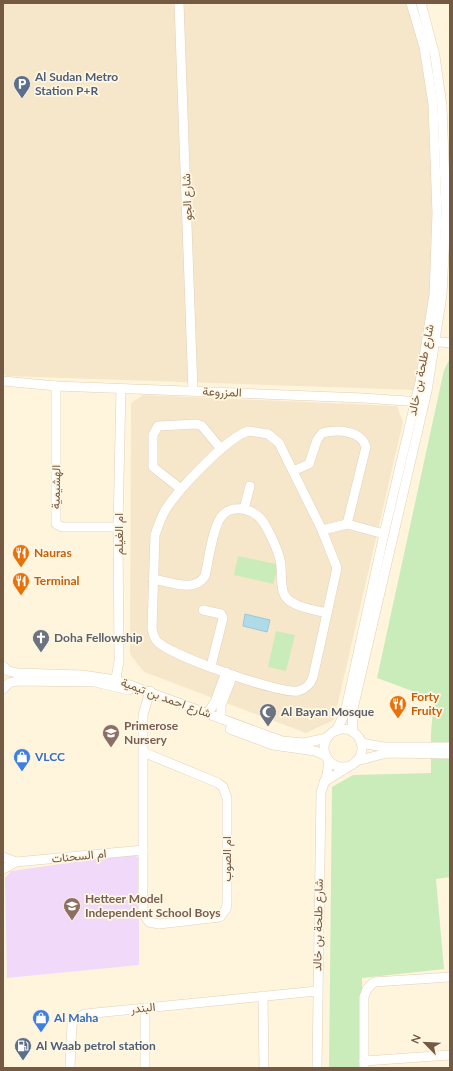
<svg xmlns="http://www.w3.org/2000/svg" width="453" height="1071" font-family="Lato,Vazirmatn,sans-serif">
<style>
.residential{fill:#f6e7ca}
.education{fill:#f1d9fa}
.green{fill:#c9ecba}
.water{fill:#afdae8;stroke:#95c9db}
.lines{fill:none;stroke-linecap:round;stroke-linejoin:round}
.minor-casing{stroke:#e2d0b8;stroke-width:10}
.minor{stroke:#fff;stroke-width:9}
.labels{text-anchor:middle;stroke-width:3.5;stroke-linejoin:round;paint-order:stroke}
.service-label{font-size:12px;font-weight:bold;fill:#4e5e75;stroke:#fff7e4;text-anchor:start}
.street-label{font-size:12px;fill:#755a43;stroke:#fff7e4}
.food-label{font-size:12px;font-weight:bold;fill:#c56008;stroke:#fff7e4;text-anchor:start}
.worship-label{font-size:12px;font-weight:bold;fill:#5b616d;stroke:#fff7e4;text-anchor:start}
.education-label{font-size:12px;font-weight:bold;fill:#785e54;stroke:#fff7e4;text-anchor:start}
.shop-label{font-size:12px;font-weight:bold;fill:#366cbe;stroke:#fff7e4;text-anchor:start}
</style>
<rect width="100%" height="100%" fill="#fef5dc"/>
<g class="residential">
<path d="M 3,3 L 411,3 L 426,45 L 436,221 L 429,316 L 414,390 L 6,376 L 3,373 Z"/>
<path d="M 143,395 L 397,406 L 403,422 L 334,720 L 306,733 L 144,672 L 130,654 L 131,403 Z"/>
</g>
<path class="education" d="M 133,854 L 139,858 L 139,965 L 7,978 L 5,878 L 11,871 Z"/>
<g class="green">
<path d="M 450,358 L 450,877 L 436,879 L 444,969 L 362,978 L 362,1068 L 329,1068 L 332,787 L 353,775 L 431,773 L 431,732 L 434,699 L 377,678 L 444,370 Z"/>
<path d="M 238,556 L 276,564 L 277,570 L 273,584 L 234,575 Z"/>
<path d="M 276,631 L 295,635 L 286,671 L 268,667 Z"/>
</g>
<path class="water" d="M 245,614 L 270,620 L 267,632 L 243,626 Z"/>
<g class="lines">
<defs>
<g id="minor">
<path d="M 179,3 L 193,391"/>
<path d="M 430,341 L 450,343"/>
<path d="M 3,381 L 56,386 L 363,398 L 421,402"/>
<path d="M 56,386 L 56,524 L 62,527 L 118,527"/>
<path d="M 249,431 L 268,434 L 279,443 L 322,530 L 337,568 L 313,677 C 310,685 306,689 298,691 C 279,694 172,656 158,642 C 154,639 153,633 152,628 L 155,535 C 158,526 161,517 166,509 C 178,490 228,436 249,431 Z"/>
<path d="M 293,471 L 309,464 L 317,440 L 322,433 C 337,429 361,430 366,447 L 347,524"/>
<path d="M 181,489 L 153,467 L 153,435 L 158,426 L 197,424 L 202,426 L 221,449"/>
<path d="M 244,509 L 250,486"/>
<path d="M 322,530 L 347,524 L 384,534"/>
<path d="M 153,579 C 170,582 195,593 205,576 C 209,559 212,530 221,517 C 230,505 248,507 259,517 C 266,523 278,550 280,560 C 283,571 279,586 285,596 C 292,607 315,610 327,613"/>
<path d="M 203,610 L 221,614 L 223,618 L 211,666"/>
<path d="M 3,666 L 8,671 L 17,673 L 82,675 L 116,680 L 282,741 L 304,743 L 327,738"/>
<path d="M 115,684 L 119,661 L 118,527 L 121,388"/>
<path d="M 3,689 L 9,683 L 17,681 L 95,682 L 129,690"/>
<path d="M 208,713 L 215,702 L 226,672"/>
<path d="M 221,719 L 221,705 L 233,675"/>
<path d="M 230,729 L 273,745 L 315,751 L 326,756"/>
<circle cx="343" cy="748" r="19"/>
<path d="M 336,731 L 345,713 L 384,534 L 420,382 L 434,295 L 437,213 L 433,104 L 424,47 L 411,3"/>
<path d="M 353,732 L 352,713 L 427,391 L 442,295 L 446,212 L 442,106 L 435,56 L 421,3"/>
<path d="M 361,743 L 384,747 L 450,747"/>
<path d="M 143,752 L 218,783 L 223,787 L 227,798 L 227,904 L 226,909 L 220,917 L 159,924 L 149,922 L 143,913 L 143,715 L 150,691"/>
<path d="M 356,761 L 387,753 L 450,754"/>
<path d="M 324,782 L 348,767"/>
<path d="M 3,857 L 16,862"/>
<path d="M 3,869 L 16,862 L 143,850"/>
<path d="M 263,996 L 264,1068"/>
<path d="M 145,1008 L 145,1068"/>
<path d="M 364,1061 L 450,1055"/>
<path d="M 70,1068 L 72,1024 L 75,1019 L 85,1014 L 317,991"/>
<path d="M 317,1068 L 321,792 L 327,775 L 329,761"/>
<path d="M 364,1068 L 364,997 L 367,989 L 374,982 L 450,977"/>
</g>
</defs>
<use href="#minor" class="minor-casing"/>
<use href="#minor" class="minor"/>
</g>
<defs>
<symbol id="parking-pin" viewBox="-11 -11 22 30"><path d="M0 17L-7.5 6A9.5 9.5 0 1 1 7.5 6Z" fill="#5c6f8a" stroke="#fff7e4"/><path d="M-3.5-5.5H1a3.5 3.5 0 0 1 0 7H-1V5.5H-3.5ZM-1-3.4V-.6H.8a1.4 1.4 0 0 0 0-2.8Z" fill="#fff"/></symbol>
<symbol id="restaurant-pin" viewBox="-11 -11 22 30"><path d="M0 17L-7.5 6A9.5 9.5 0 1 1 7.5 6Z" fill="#e8710a" stroke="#fff7e4"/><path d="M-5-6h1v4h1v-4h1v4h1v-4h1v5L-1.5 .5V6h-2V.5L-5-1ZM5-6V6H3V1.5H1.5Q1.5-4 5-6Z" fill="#fff"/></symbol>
<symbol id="church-pin" viewBox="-11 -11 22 30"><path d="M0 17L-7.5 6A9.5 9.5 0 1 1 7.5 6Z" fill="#6b7280" stroke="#fff7e4"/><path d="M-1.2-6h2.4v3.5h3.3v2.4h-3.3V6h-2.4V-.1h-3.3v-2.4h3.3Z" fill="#fff"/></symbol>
<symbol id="mosque-pin" viewBox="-11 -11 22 30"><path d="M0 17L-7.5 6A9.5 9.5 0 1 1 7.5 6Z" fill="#6b7280" stroke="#fff7e4"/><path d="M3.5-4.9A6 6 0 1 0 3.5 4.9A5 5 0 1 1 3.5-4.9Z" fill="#fff"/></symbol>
<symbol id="school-pin" viewBox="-11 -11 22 30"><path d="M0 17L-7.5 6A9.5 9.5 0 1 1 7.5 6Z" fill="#8d6e63" stroke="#fff7e4"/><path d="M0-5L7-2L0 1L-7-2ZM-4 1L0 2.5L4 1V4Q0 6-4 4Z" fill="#fff"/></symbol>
<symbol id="shop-pin" viewBox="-11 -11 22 30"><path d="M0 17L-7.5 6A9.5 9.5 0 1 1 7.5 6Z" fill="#3f7fe0" stroke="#fff7e4"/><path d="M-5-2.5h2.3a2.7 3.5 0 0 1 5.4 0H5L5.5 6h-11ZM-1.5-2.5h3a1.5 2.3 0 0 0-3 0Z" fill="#fff"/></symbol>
<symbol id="fuel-pin" viewBox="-11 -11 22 30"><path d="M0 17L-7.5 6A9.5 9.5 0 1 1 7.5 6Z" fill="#5c6f8a" stroke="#fff7e4"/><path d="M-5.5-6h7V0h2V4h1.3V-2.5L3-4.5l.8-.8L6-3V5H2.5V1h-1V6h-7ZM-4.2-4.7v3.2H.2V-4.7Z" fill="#fff"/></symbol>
</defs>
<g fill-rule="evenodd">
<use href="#parking-pin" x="12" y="74" width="20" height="27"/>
<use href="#restaurant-pin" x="11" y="543" width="20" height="27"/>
<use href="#restaurant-pin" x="11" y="571" width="20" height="27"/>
<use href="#church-pin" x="31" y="628" width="20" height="27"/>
<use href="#restaurant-pin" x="388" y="694" width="20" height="27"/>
<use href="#mosque-pin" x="258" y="702" width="20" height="27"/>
<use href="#school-pin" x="101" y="723" width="20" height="27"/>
<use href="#shop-pin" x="12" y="747" width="20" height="27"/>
<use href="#school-pin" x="62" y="896" width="20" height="27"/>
<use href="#shop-pin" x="31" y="1008" width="20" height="27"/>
<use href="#fuel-pin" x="13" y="1036" width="20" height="27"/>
</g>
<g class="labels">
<g class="service-label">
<text x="35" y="81">Al Sudan Metro<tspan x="35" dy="14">Station P+R</tspan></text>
<text x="36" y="1050">Al Waab petrol station</text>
</g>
<g class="street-label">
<text transform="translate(187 197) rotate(-92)" y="4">شارع الجو</text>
<text transform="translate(421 370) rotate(-79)" y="4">شارع طلحة بن خالد</text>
<text transform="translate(222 392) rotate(2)" y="4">المزروعة</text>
<text transform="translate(56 487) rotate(-89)" y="4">الهشيمية</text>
<text transform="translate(119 534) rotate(-90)" y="4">ام الغيلم</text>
<text transform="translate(166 698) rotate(20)" y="4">شارع احمد بن تيمية</text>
<text transform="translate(79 856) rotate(-6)" y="4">ام السحنات</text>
<text transform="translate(227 859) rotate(-90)" y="4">ام الصوب</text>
<text transform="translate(318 925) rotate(-89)" y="4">شارع طلحة بن خالد</text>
<text transform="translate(143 1008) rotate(-6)" y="4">البندر</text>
</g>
<g class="food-label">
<text x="34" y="557">Nauras</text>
<text x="34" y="585">Terminal</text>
<text x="411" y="701">Forty<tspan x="411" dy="14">Fruity</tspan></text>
</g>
<g class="worship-label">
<text x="54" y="642">Doha Fellowship</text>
<text x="281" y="716">Al Bayan Mosque</text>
</g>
<g class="education-label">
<text x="124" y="730">Primerose<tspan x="124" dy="14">Nursery</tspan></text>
<text x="85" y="903">Hetteer Model<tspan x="85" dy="14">Independent School Boys</tspan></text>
</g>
<g class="shop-label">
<text x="35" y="761">VLCC</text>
<text x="54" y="1022">Al Maha</text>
</g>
</g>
<rect width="453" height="1071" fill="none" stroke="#755a43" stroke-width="8"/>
<g transform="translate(425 1043) rotate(294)" stroke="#fff7e4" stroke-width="3" paint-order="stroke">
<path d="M0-3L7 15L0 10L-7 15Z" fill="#755a43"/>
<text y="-6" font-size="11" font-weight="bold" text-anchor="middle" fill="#755a43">N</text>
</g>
</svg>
